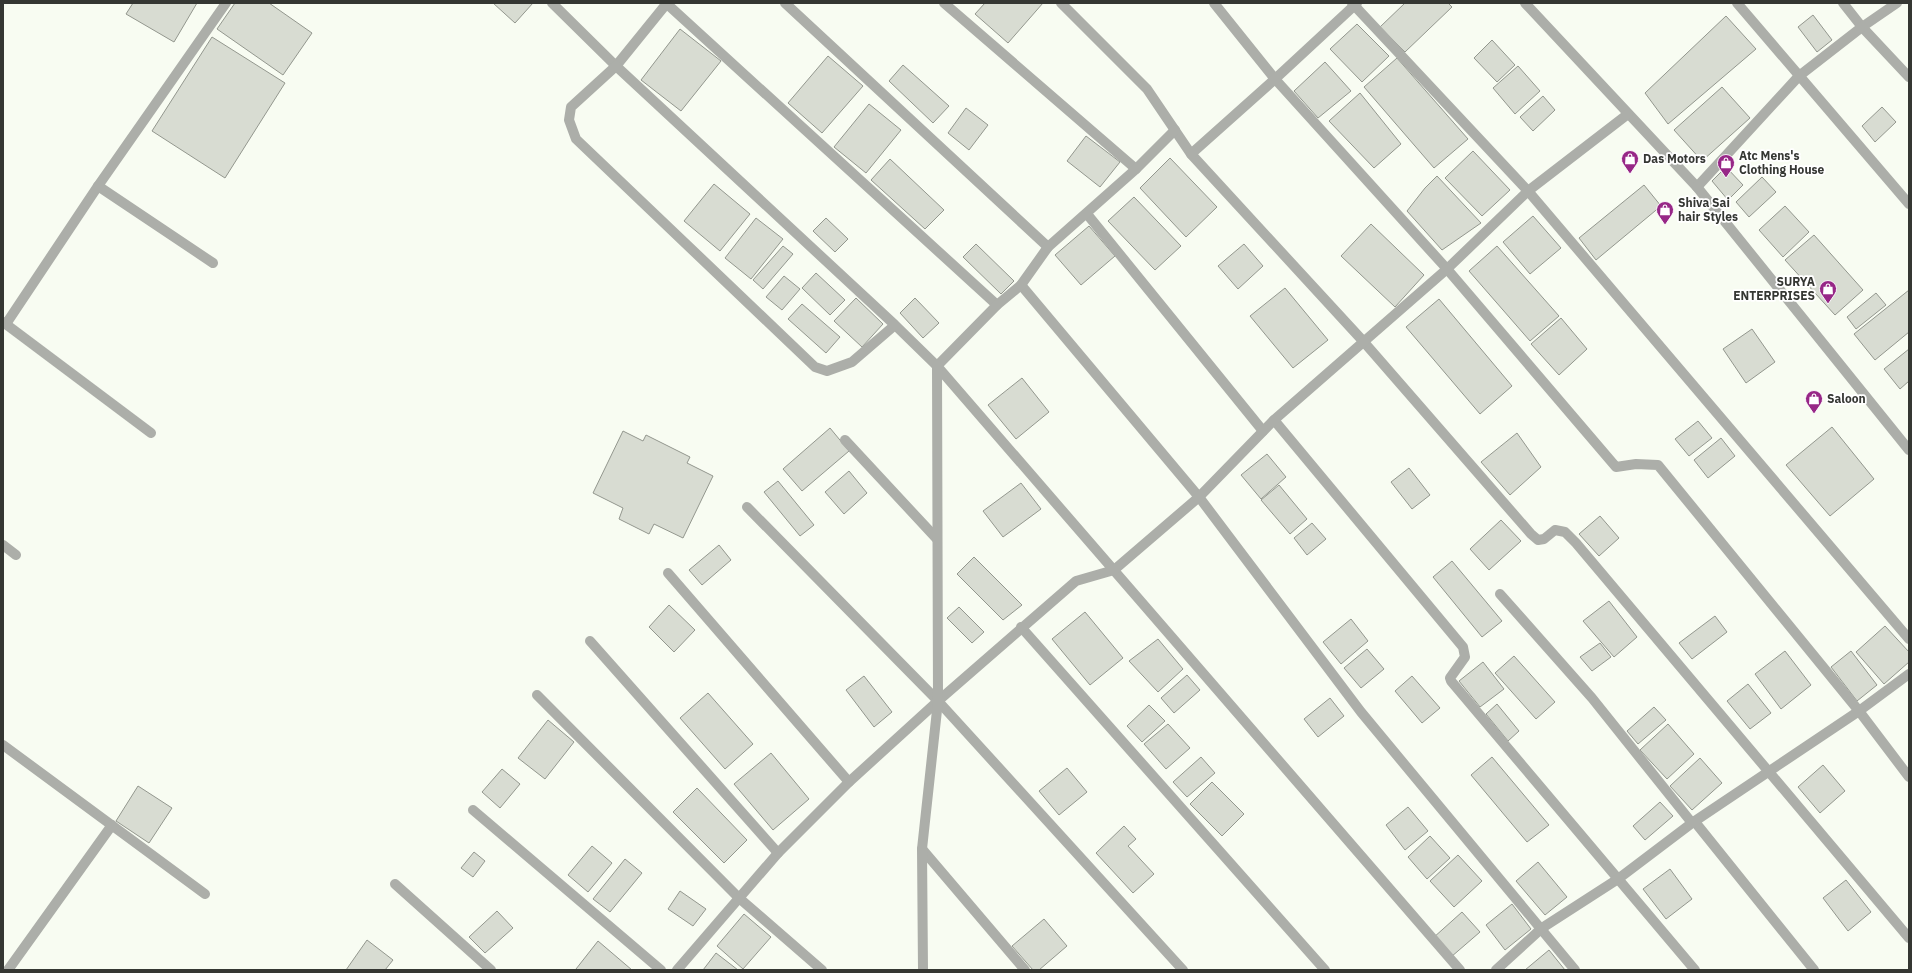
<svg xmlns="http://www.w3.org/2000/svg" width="1912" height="973" font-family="'IBM Plex Sans',sans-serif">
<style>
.building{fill:#d8dcd2;stroke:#93978e}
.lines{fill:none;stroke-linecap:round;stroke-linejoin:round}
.street{stroke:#acaea9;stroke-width:10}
.labels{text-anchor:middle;stroke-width:3.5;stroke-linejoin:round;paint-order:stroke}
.poi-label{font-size:12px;font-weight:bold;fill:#353733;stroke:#fff;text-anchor:start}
</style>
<rect width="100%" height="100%" fill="#f8fcf2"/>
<g class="building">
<path d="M 133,3 L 197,3 L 174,42 L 126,14 Z"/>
<path d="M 235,3 L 269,3 L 312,33 L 283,75 L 217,29 Z"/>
<path d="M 493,3 L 533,3 L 515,23 Z"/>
<path d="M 985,3 L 1043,3 L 1008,43 L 975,14 Z"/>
<path d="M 1405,3 L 1448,3 L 1452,7 L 1405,52 L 1380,27 Z"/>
<path d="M 1813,15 L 1832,40 L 1817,52 L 1798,27 Z"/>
<path d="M 1726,16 L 1756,49 L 1668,124 L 1645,93 Z"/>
<path d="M 1357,24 L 1389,56 L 1362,82 L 1330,49 Z"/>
<path d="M 680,29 L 721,61 L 681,111 L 641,80 Z"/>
<path d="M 212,37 L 285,83 L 225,178 L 152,131 Z"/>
<path d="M 1492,40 L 1515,65 L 1497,82 L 1474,58 Z"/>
<path d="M 828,56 L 863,86 L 822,133 L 788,103 Z"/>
<path d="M 1397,58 L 1468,139 L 1434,168 L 1364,87 Z"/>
<path d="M 1325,62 L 1351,91 L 1318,118 L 1294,91 Z"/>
<path d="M 903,65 L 949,106 L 933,123 L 889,81 Z"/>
<path d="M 1518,66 L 1540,91 L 1515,114 L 1493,88 Z"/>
<path d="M 1722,87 L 1750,118 L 1702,161 L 1674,130 Z"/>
<path d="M 1360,93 L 1401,144 L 1374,168 L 1329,121 Z"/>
<path d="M 1543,96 L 1555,110 L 1533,131 L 1520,117 Z"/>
<path d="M 869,104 L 901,130 L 866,173 L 834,147 Z"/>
<path d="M 1882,107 L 1896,122 L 1875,142 L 1862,126 Z"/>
<path d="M 966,108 L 988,125 L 969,150 L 948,133 Z"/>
<path d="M 1086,136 L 1120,162 L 1100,187 L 1067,161 Z"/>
<path d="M 1473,151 L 1510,190 L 1482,216 L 1445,178 Z"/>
<path d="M 1170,158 L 1217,207 L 1186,237 L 1140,188 Z"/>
<path d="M 890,159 L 944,210 L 925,229 L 871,180 Z"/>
<path d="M 1726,167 L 1743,185 L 1728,200 L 1712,181 Z"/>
<path d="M 1437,176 L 1481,223 L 1442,250 L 1407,211 L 1425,188 Z"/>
<path d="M 1762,177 L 1776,192 L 1749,217 L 1736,202 Z"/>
<path d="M 714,184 L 750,214 L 720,251 L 684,221 Z"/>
<path d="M 1644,185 L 1661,206 L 1596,260 L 1579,238 Z"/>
<path d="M 1134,197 L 1181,246 L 1155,270 L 1108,221 Z"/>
<path d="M 1785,206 L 1809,232 L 1783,257 L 1759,230 Z"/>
<path d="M 1533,216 L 1561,248 L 1530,274 L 1503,242 Z"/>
<path d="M 756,218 L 783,239 L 751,279 L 725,258 Z"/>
<path d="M 826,218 L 848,239 L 835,252 L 813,231 Z"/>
<path d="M 1371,224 L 1424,275 L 1395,307 L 1341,256 Z"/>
<path d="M 1089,226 L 1115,256 L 1081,285 L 1055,255 Z"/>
<path d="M 1814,235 L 1863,290 L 1835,315 L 1785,260 Z"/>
<path d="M 976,244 L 1014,281 L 1001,294 L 963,257 Z"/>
<path d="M 1244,244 L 1263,266 L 1238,289 L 1218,266 Z"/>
<path d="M 783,246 L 793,254 L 763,289 L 753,280 Z"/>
<path d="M 1497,246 L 1559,316 L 1530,341 L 1469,271 Z"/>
<path d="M 816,273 L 845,300 L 830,315 L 802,288 Z"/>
<path d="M 784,276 L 800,289 L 782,310 L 766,297 Z"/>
<path d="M 1285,288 L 1328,340 L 1293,368 L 1250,316 Z"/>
<path d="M 1909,290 L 1909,332 L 1875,360 L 1854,334 Z"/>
<path d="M 1876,293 L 1886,305 L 1856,329 L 1847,317 Z"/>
<path d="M 856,298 L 883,324 L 862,347 L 834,321 Z"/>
<path d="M 915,298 L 939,323 L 923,338 L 900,313 Z"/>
<path d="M 1439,299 L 1512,386 L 1480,414 L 1406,327 Z"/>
<path d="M 802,304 L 840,337 L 826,353 L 788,319 Z"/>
<path d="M 1561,318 L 1587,349 L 1559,375 L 1531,344 Z"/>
<path d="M 1752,329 L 1775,362 L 1746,383 L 1723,349 Z"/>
<path d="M 1909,349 L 1909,381 L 1900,389 L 1884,369 Z"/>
<path d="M 1022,378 L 1049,412 L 1016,439 L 988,405 Z"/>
<path d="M 1698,421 L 1712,438 L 1689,456 L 1675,439 Z"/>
<path d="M 1832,427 L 1874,479 L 1830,516 L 1786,465 Z"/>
<path d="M 830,428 L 849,451 L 802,491 L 783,469 Z"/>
<path d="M 623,431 L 643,441 L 646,435 L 690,457 L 687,463 L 713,476 L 683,538 L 654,524 L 649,534 L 619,519 L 623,508 L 593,493 Z"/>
<path d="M 1517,433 L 1541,467 L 1510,495 L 1481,462 Z"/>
<path d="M 1721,438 L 1735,456 L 1708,478 L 1694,460 Z"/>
<path d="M 1267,454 L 1286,477 L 1261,499 L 1241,475 Z"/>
<path d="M 1409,468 L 1430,495 L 1412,509 L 1391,482 Z"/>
<path d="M 849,471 L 867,493 L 844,514 L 825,492 Z"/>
<path d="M 778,481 L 814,525 L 800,536 L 764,492 Z"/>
<path d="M 1021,483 L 1041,509 L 1003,537 L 983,511 Z"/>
<path d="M 1279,485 L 1307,519 L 1290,534 L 1261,500 Z"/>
<path d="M 1600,516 L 1619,538 L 1599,556 L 1579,534 Z"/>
<path d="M 1501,520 L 1521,541 L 1489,570 L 1470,549 Z"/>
<path d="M 1312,523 L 1326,539 L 1307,555 L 1294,538 Z"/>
<path d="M 719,545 L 731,560 L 702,585 L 689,570 Z"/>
<path d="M 974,557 L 1022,605 L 1003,620 L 957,574 Z"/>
<path d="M 1452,561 L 1502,621 L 1482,637 L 1433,577 Z"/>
<path d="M 1609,601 L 1637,637 L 1614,657 L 1583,621 Z"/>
<path d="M 669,605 L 695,630 L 674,652 L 649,627 Z"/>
<path d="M 959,607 L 984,632 L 972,643 L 947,618 Z"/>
<path d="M 1085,612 L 1123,658 L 1090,685 L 1052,639 Z"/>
<path d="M 1715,616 L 1727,632 L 1692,659 L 1679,643 Z"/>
<path d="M 1351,619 L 1368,641 L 1341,664 L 1323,642 Z"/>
<path d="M 1885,626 L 1909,652 L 1909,662 L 1884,684 L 1856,652 Z"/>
<path d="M 1158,639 L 1183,669 L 1158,692 L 1129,661 Z"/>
<path d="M 1600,643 L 1611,657 L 1592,671 L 1580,657 Z"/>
<path d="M 1367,649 L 1384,669 L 1361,688 L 1344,668 Z"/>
<path d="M 1785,651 L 1811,685 L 1781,709 L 1755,674 Z"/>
<path d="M 1851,651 L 1877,685 L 1857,701 L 1831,667 Z"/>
<path d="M 1514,656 L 1555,702 L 1536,719 L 1495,673 Z"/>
<path d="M 1483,662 L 1504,689 L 1480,707 L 1459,681 Z"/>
<path d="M 1187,675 L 1200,690 L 1174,713 L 1161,698 Z"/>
<path d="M 864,676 L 892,712 L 874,727 L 846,690 Z"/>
<path d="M 1412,676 L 1440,708 L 1422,723 L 1395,691 Z"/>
<path d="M 1748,684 L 1771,713 L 1750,729 L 1727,701 Z"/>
<path d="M 708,693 L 753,744 L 725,769 L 680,718 Z"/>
<path d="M 1330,698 L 1344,716 L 1318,737 L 1304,719 Z"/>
<path d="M 1497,704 L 1519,731 L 1508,741 L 1486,714 Z"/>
<path d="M 1149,705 L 1165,721 L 1142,742 L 1127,726 Z"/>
<path d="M 1654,707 L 1666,720 L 1638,744 L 1627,731 Z"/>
<path d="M 548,720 L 574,742 L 545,779 L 518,758 Z"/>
<path d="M 1168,724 L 1190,748 L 1166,769 L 1144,744 Z"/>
<path d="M 1668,724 L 1694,754 L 1667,779 L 1640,750 Z"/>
<path d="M 771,753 L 809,799 L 773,830 L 734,784 Z"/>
<path d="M 1201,757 L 1215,773 L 1187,797 L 1173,782 Z"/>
<path d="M 1492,757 L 1549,825 L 1527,842 L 1471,775 Z"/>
<path d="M 1700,758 L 1722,783 L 1692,810 L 1670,786 Z"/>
<path d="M 1823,765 L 1845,791 L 1820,813 L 1798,787 Z"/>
<path d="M 1067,768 L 1087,792 L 1059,815 L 1039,791 Z"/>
<path d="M 502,769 L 520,784 L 500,808 L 482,792 Z"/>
<path d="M 1212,782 L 1244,814 L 1222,836 L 1190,804 Z"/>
<path d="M 138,786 L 172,808 L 149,843 L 116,821 Z"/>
<path d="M 697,788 L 747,840 L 724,863 L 673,812 Z"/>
<path d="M 1660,802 L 1673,816 L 1645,840 L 1633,826 Z"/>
<path d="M 1408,807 L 1428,831 L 1405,850 L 1386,825 Z"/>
<path d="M 1124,826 L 1136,839 L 1128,846 L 1154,874 L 1133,893 L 1096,853 Z"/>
<path d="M 1430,836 L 1450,858 L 1427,879 L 1408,857 Z"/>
<path d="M 592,846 L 612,863 L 588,892 L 568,875 Z"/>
<path d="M 474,852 L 485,861 L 473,877 L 461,868 Z"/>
<path d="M 1458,855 L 1482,881 L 1454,907 L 1430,881 Z"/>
<path d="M 625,859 L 642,873 L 610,912 L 593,899 Z"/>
<path d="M 1538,862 L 1567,897 L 1545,915 L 1516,881 Z"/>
<path d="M 1670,869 L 1692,899 L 1666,919 L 1643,889 Z"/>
<path d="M 1846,880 L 1871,912 L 1848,931 L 1823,898 Z"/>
<path d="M 680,891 L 706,909 L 693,926 L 668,909 Z"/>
<path d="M 1512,904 L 1531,929 L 1505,950 L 1486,925 Z"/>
<path d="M 497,911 L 513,928 L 485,953 L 469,937 Z"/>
<path d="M 1462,912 L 1480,932 L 1451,957 L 1433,938 Z"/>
<path d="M 744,914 L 771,937 L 743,969 L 717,946 Z"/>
<path d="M 1044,919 L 1067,946 L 1039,970 L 1033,970 L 1012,946 Z"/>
<path d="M 367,940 L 393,960 L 385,970 L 346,970 Z"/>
<path d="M 598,941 L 632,970 L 578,970 L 576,969 Z"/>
<path d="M 1549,950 L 1565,970 L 1525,970 Z"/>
<path d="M 716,953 L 738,970 L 703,970 Z"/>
</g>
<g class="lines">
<g class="street">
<path d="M 552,3 L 616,66 L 667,3"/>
<path d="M 666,3 L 997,305"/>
<path d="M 785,3 L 1048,247"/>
<path d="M 944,3 L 1136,169"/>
<path d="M 1061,3 L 1147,89 L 1191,154 L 1363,341 L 1531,534 L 1538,540 L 1544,539 L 1555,530 L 1565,532 L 1576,543 L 1909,938"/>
<path d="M 1214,3 L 1275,79 L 1447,269 L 1616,467 L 1636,464 L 1658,465 L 1859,711 L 1909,777"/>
<path d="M 1352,3 L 1528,191 L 1909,639"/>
<path d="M 1525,3 L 1697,187 L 1909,450"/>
<path d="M 1737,3 L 1909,204"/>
<path d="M 1843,3 L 1862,27 L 1909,77"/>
<path d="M 1191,154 L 1275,79 L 1357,3"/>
<path d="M 98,186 L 213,263"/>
<path d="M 1697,187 L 1799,76 L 1862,27 L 1897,3"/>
<path d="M 1087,214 L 1263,431"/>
<path d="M 1021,285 L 1199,497 L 1361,712 L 1575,970"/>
<path d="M 3,322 L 151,433"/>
<path d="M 6,324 L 98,186 L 226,3"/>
<path d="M 895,325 L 852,362 L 827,371 L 815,367 L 576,139 L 569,120 L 571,107 L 616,66 L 895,325 L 937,366 L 1460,970"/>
<path d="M 1274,420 L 1463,647 L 1465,657 L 1450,678 L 1451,681 L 1695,970"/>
<path d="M 845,440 L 937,539"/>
<path d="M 747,507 L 938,701 L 1183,970"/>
<path d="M 3,545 L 16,555"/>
<path d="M 668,573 L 849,782"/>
<path d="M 1500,594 L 1592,698 L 1692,823"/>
<path d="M 1021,627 L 1325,970"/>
<path d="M 590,641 L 778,853"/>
<path d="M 537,695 L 739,898 L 822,970"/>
<path d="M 3,745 L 205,894"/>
<path d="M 473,810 L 661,970"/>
<path d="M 1695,822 L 1814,970"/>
<path d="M 922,849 L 1025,970"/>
<path d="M 395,884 L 491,970"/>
<path d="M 8,970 L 112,825"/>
<path d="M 677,970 L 778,853 L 849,782 L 938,701 L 1076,581 L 1114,570 L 1199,497 L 1274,420 L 1447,269 L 1528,191 L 1628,114"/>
<path d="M 923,970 L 922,849 L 938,701 L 937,366 L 997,305 L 1021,285 L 1048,247 L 1136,169 L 1175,130"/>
<path d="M 1496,970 L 1542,928 L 1618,879 L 1692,823 L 1859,711 L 1909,674"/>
</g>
</g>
<defs>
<symbol id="shop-pin" viewBox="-11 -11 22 30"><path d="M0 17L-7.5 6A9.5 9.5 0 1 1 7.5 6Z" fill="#972787" stroke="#fff"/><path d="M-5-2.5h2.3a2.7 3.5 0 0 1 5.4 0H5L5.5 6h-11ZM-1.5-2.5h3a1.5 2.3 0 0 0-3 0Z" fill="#fff"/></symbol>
</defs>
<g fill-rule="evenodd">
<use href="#shop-pin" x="1620" y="149" width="20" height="27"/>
<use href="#shop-pin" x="1716" y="153" width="20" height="27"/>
<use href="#shop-pin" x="1655" y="200" width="20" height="27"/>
<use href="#shop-pin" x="1818" y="279" width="20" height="27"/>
<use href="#shop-pin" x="1804" y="389" width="20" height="27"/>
</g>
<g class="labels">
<g class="poi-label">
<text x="1739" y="160">Atc Mens's<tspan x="1739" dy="14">Clothing House</tspan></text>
<text x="1643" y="163">Das Motors</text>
<text x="1678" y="207">Shiva Sai<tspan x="1678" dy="14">hair Styles</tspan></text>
<text x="1815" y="286" text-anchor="end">SURYA<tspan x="1815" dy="14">ENTERPRISES</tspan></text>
<text x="1827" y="403">Saloon</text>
</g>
</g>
<rect width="1912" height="973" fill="none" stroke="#353733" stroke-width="8"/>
</svg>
